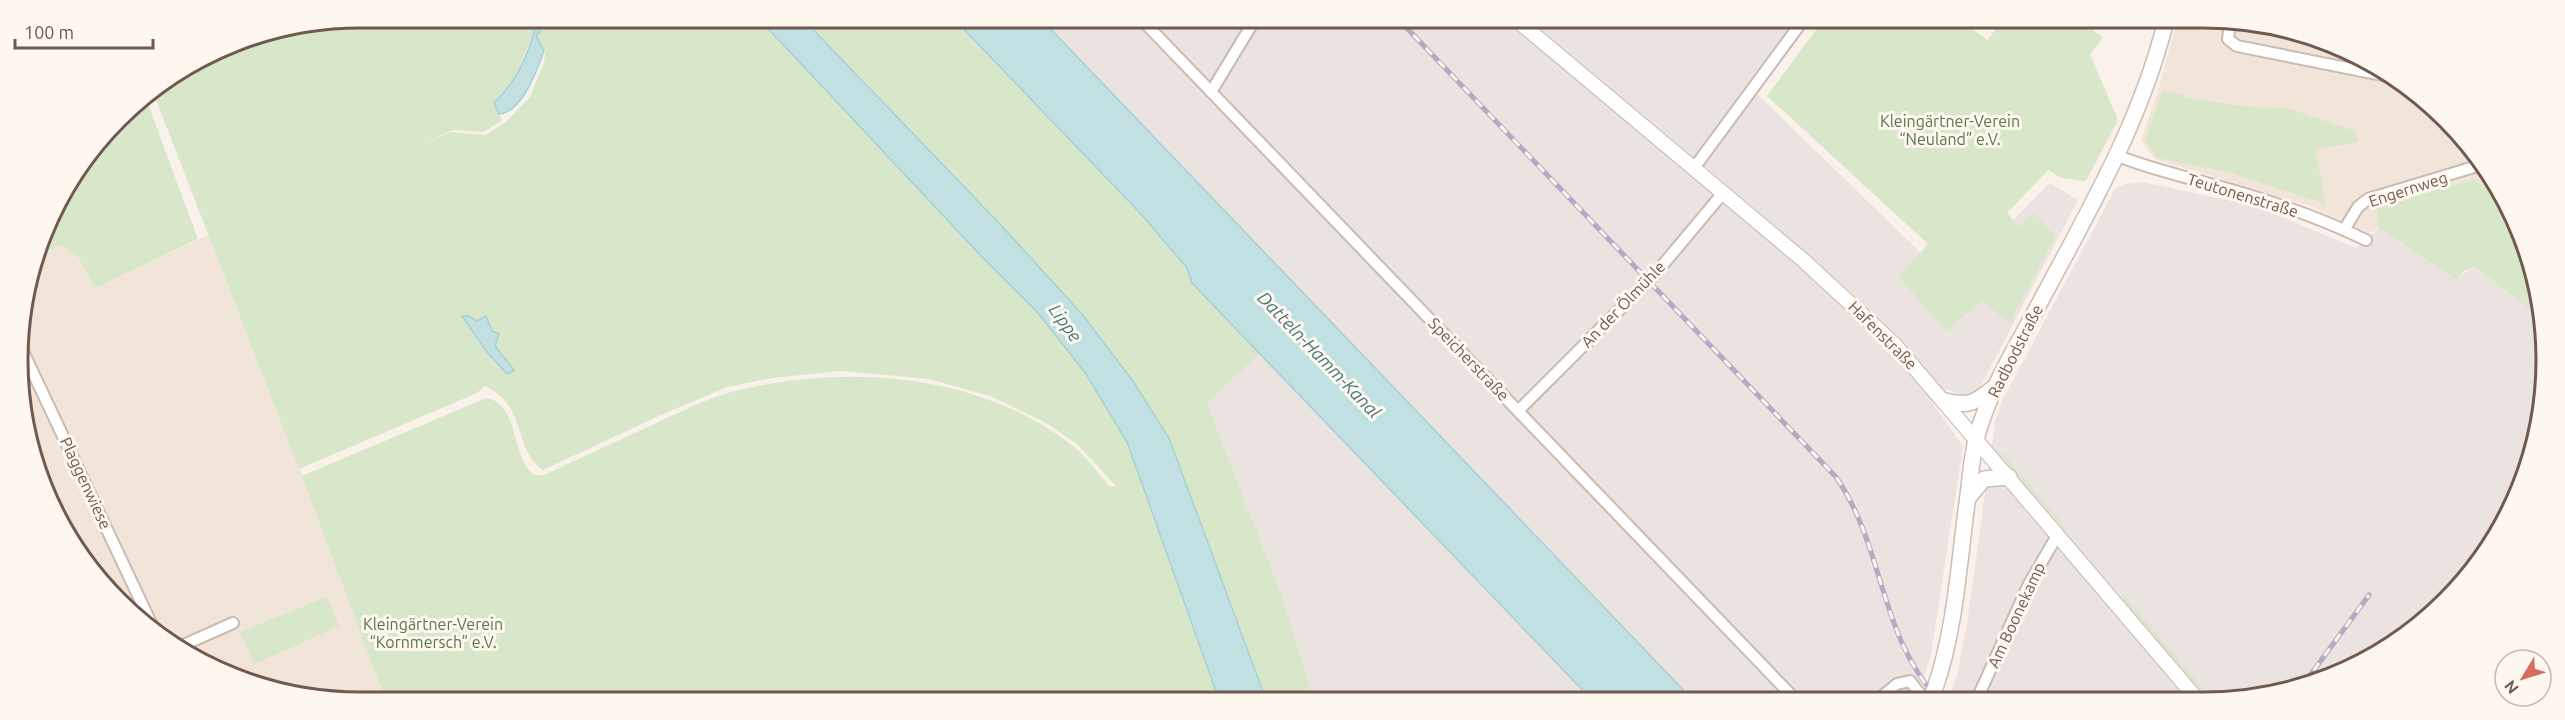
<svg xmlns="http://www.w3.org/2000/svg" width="2565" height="720" font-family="Ubuntu,sans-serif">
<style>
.residential{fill:#f1e4d9}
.industrial{fill:#eae3df}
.green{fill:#d8e7ca;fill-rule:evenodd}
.water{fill:#c0e0e2;stroke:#a8d0d3;stroke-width:1.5}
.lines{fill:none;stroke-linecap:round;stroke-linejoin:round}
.minor-casing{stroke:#cbbab1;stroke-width:14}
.tertiary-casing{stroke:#cbbab1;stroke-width:16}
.secondary-casing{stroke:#cfbcb2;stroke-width:18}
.minor{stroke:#fff;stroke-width:10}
.tertiary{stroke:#fff;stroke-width:14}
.secondary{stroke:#fff;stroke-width:15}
.rail-casing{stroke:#b5a9c3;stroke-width:5}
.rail{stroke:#fdf7f0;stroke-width:3;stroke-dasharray:9;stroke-linecap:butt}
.secondary-bridge-casing{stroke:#cfbcb2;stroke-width:18;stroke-linecap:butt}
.secondary-bridge{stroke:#fff;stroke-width:15}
.labels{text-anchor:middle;stroke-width:6;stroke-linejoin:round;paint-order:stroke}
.park-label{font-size:16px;fill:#5b774a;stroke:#fdf7f0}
.street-label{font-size:16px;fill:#725950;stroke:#fdf7f0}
.water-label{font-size:18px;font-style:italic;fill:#49787c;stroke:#fdf7f0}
.rim{fill:none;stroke:#725950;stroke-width:3}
</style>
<rect width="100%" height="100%" fill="#faf2ea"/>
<g class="residential">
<path d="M 2176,24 L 2271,25 L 2395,75 L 2489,170 L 2502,201 L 2474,179 L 2376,207 L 2379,228 L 2370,233 L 2310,206 L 2155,159 L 2141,140 L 2159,88 Z"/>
<path d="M 208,235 L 339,570 L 384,696 L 294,695 L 189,656 L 88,568 L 30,449 L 19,337 L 41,255 L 61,245 L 77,255 L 95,288 Z"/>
</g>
<g class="industrial">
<path d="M 1042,20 L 1782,23 L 1799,38 L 1757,94 L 1952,283 L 2050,183 L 2078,200 L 1979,389 L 1966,396 L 1958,395 L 1948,389 L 1932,403 L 1963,446 L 1931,655 L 1917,698 L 1691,698 Z"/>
<path d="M 2142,182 L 2241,203 L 2270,212 L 2356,248 L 2379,228 L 2454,280 L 2473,267 L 2540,317 L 2540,426 L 2501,531 L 2431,617 L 2336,676 L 2249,699 L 1948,699 L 1957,676 L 1967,623 L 1995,422 L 2002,401 L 2115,189 L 2126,184 Z"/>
<path d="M 1260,353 L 1590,698 L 1313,697 L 1280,590 L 1207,404 Z"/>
</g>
<g class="green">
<path d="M 360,18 L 759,19 L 982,257 L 1038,313 L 1086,374 L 1127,442 L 1218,697 L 384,696 L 302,476 L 486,398 C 521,403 510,460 535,475 L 544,475 C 580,458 616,442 652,425 C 677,413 704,400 731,392 C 844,363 980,372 1074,447 C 1087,458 1099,474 1110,487 L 1116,486 L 1078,445 L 1048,424 L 990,396 L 929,379 L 841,371 L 772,378 L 727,387 L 661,415 L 543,470 C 512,449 528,406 485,386 L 477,393 L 299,469 L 153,92 L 229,44 ZM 536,23 L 536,35 L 544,51 L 546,48 L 544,62 L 530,97 L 507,121 L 486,135 L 451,132 L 426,143 L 452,130 L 484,132 L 502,120 L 494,103 C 518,80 526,52 536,23 Z"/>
<path d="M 804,20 L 955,20 L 1141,214 L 1187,269 L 1192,283 L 1260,353 L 1207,404 L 1280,590 L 1313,697 L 1265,697 L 1169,438 L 1133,381 L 866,83 Z"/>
<path d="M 1821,23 L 1965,23 L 1987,40 L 2000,24 L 2085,24 L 2103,38 L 2090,54 L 2118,120 L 2086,181 L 2061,178 L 2048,170 L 2007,213 L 2019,227 L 2034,213 L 2055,236 L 2009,323 L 1982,300 L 1946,331 L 1899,277 L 1928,244 L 1767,96 Z"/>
<path d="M 2163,90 L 2199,100 L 2249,107 L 2287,108 L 2355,131 L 2359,142 L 2315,150 L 2326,204 L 2232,173 L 2158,158 L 2145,140 Z"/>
<path d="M 145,96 L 198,239 L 95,288 L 77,255 L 61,245 L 41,255 L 53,208 L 134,103 Z"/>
<path d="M 2474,179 L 2502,201 L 2540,293 L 2540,317 L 2474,267 L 2465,270 L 2455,280 L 2379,228 L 2376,207 Z"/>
<path d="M 2002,453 L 2068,530 L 2066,531 L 2000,454 Z"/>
<path d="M 2122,594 L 2212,699 L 2209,699 L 2121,597 Z"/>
<path d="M 327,597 L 339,626 L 254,664 L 240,632 Z"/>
</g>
<g class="water">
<path d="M 759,19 L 804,20 L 998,222 L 1082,314 L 1133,381 L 1169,438 L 1265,697 L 1218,697 L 1127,442 L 1086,374 L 1038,313 L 982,257 Z"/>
<path d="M 955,20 L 1042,20 L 1691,698 L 1590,698 L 1192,283 L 1187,268 L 1141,214 Z"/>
<path d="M 536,22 L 540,32 L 536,35 L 544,51 C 537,70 522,113 499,114 L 494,103 C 517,81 530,52 536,22 Z"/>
<path d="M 462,316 L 469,316 L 477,321 L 486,316 L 492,331 L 499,334 L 495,346 L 514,370 L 507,374 L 487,352 Z"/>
</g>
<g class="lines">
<defs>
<g id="minor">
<path d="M 1143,21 L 1794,698"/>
<path d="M 2230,24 L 2228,39 L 2237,46 L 2397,78"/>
<path d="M 1211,92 L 1254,21"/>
<path d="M 2118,156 C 2148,168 2179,175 2210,184 C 2263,198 2316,216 2366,240"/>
<path d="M 1694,168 L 1801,23"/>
<path d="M 2344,230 L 2358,207 L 2368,199 L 2484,164"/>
<path d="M 19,343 L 151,623"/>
<path d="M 1518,411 L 1656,273 L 1723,193"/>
<path d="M 179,647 L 233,623"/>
<path d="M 1880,698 L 1897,684 L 1910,681 L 1924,699"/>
<path d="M 1977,699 L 2029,584 L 2058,534"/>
</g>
<path id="tertiary" d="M 1519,22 L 1803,260 L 1895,345 L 2197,699"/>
<g id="secondary">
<path d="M 1945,401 C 1967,407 1976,403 1993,388"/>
<path d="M 1968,498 L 1984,479 L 2009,477"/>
<path d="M 1935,688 C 1956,628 1959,559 1968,496 C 1971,470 1973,444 1982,420 C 1995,381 2017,346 2036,310 C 2085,217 2139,127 2165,24"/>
</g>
</defs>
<use href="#minor" class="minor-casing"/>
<use href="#tertiary" class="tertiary-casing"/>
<use href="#secondary" class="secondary-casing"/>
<use href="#minor" class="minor"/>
<use href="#tertiary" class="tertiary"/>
<use href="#secondary" class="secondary"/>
<defs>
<g id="rail">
<path d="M 1401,22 L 1836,477 C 1885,548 1878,633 1938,699"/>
<path d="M 2303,685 L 2369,595"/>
</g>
</defs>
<use href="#rail" class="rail-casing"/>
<use href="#rail" class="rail"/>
<defs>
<path id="secondary-bridge" d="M 1931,699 L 1935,688"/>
</defs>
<use href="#secondary-bridge" class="secondary-bridge-casing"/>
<use href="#secondary-bridge" class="secondary-bridge"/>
</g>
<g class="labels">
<g class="park-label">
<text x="1950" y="127">Kleingärtner-Verein<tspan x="1950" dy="18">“Neuland” e.V.</tspan></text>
<text x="433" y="630">Kleingärtner-Verein<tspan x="433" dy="18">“Kornmersch” e.V.</tspan></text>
</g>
<g class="street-label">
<text transform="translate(2408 189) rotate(-18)" y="6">Engernweg</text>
<text transform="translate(2243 195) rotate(17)" y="6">Teutonenstraße</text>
<text transform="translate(1623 304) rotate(-46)" y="6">An der Ölmühle</text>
<text transform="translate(1883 335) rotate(45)" y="6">Hafenstraße</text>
<text transform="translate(2015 351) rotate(-63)" y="6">Radbodstraße</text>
<text transform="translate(1469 359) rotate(46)" y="6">Speicherstraße</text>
<text transform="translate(86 483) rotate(65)" y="6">Plaggenwiese</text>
<text transform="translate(2016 615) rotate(-65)" y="6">Am Boonekamp</text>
</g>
<g class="water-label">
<text transform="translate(1065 323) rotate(54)" y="6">Lippe</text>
<text transform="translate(1319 355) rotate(46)" y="6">Datteln-Hamm-Kanal</text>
</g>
</g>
<path d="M0 0H2565V720H0ZM360 28H2204A332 332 0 0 1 2536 360V360A332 332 0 0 1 2204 692H360A332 332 0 0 1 28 360V360A332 332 0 0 1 360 28Z" fill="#fdf7f0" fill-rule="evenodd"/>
<path class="rim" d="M360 28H2204A332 332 0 0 1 2536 360V360A332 332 0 0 1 2204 692H360A332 332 0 0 1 28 360V360A332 332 0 0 1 360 28Z"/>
<g transform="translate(2523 678) rotate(232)"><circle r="28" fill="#fdf7f0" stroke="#c5b8b0" stroke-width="1.5"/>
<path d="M0-4.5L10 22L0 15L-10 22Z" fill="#d56e5e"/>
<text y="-9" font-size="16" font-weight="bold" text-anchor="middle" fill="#725950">N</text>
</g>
<path d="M15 39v9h138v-9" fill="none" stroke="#725950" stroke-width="3"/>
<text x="24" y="39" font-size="18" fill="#725950" stroke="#fdf7f0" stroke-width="4.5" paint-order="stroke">100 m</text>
</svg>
